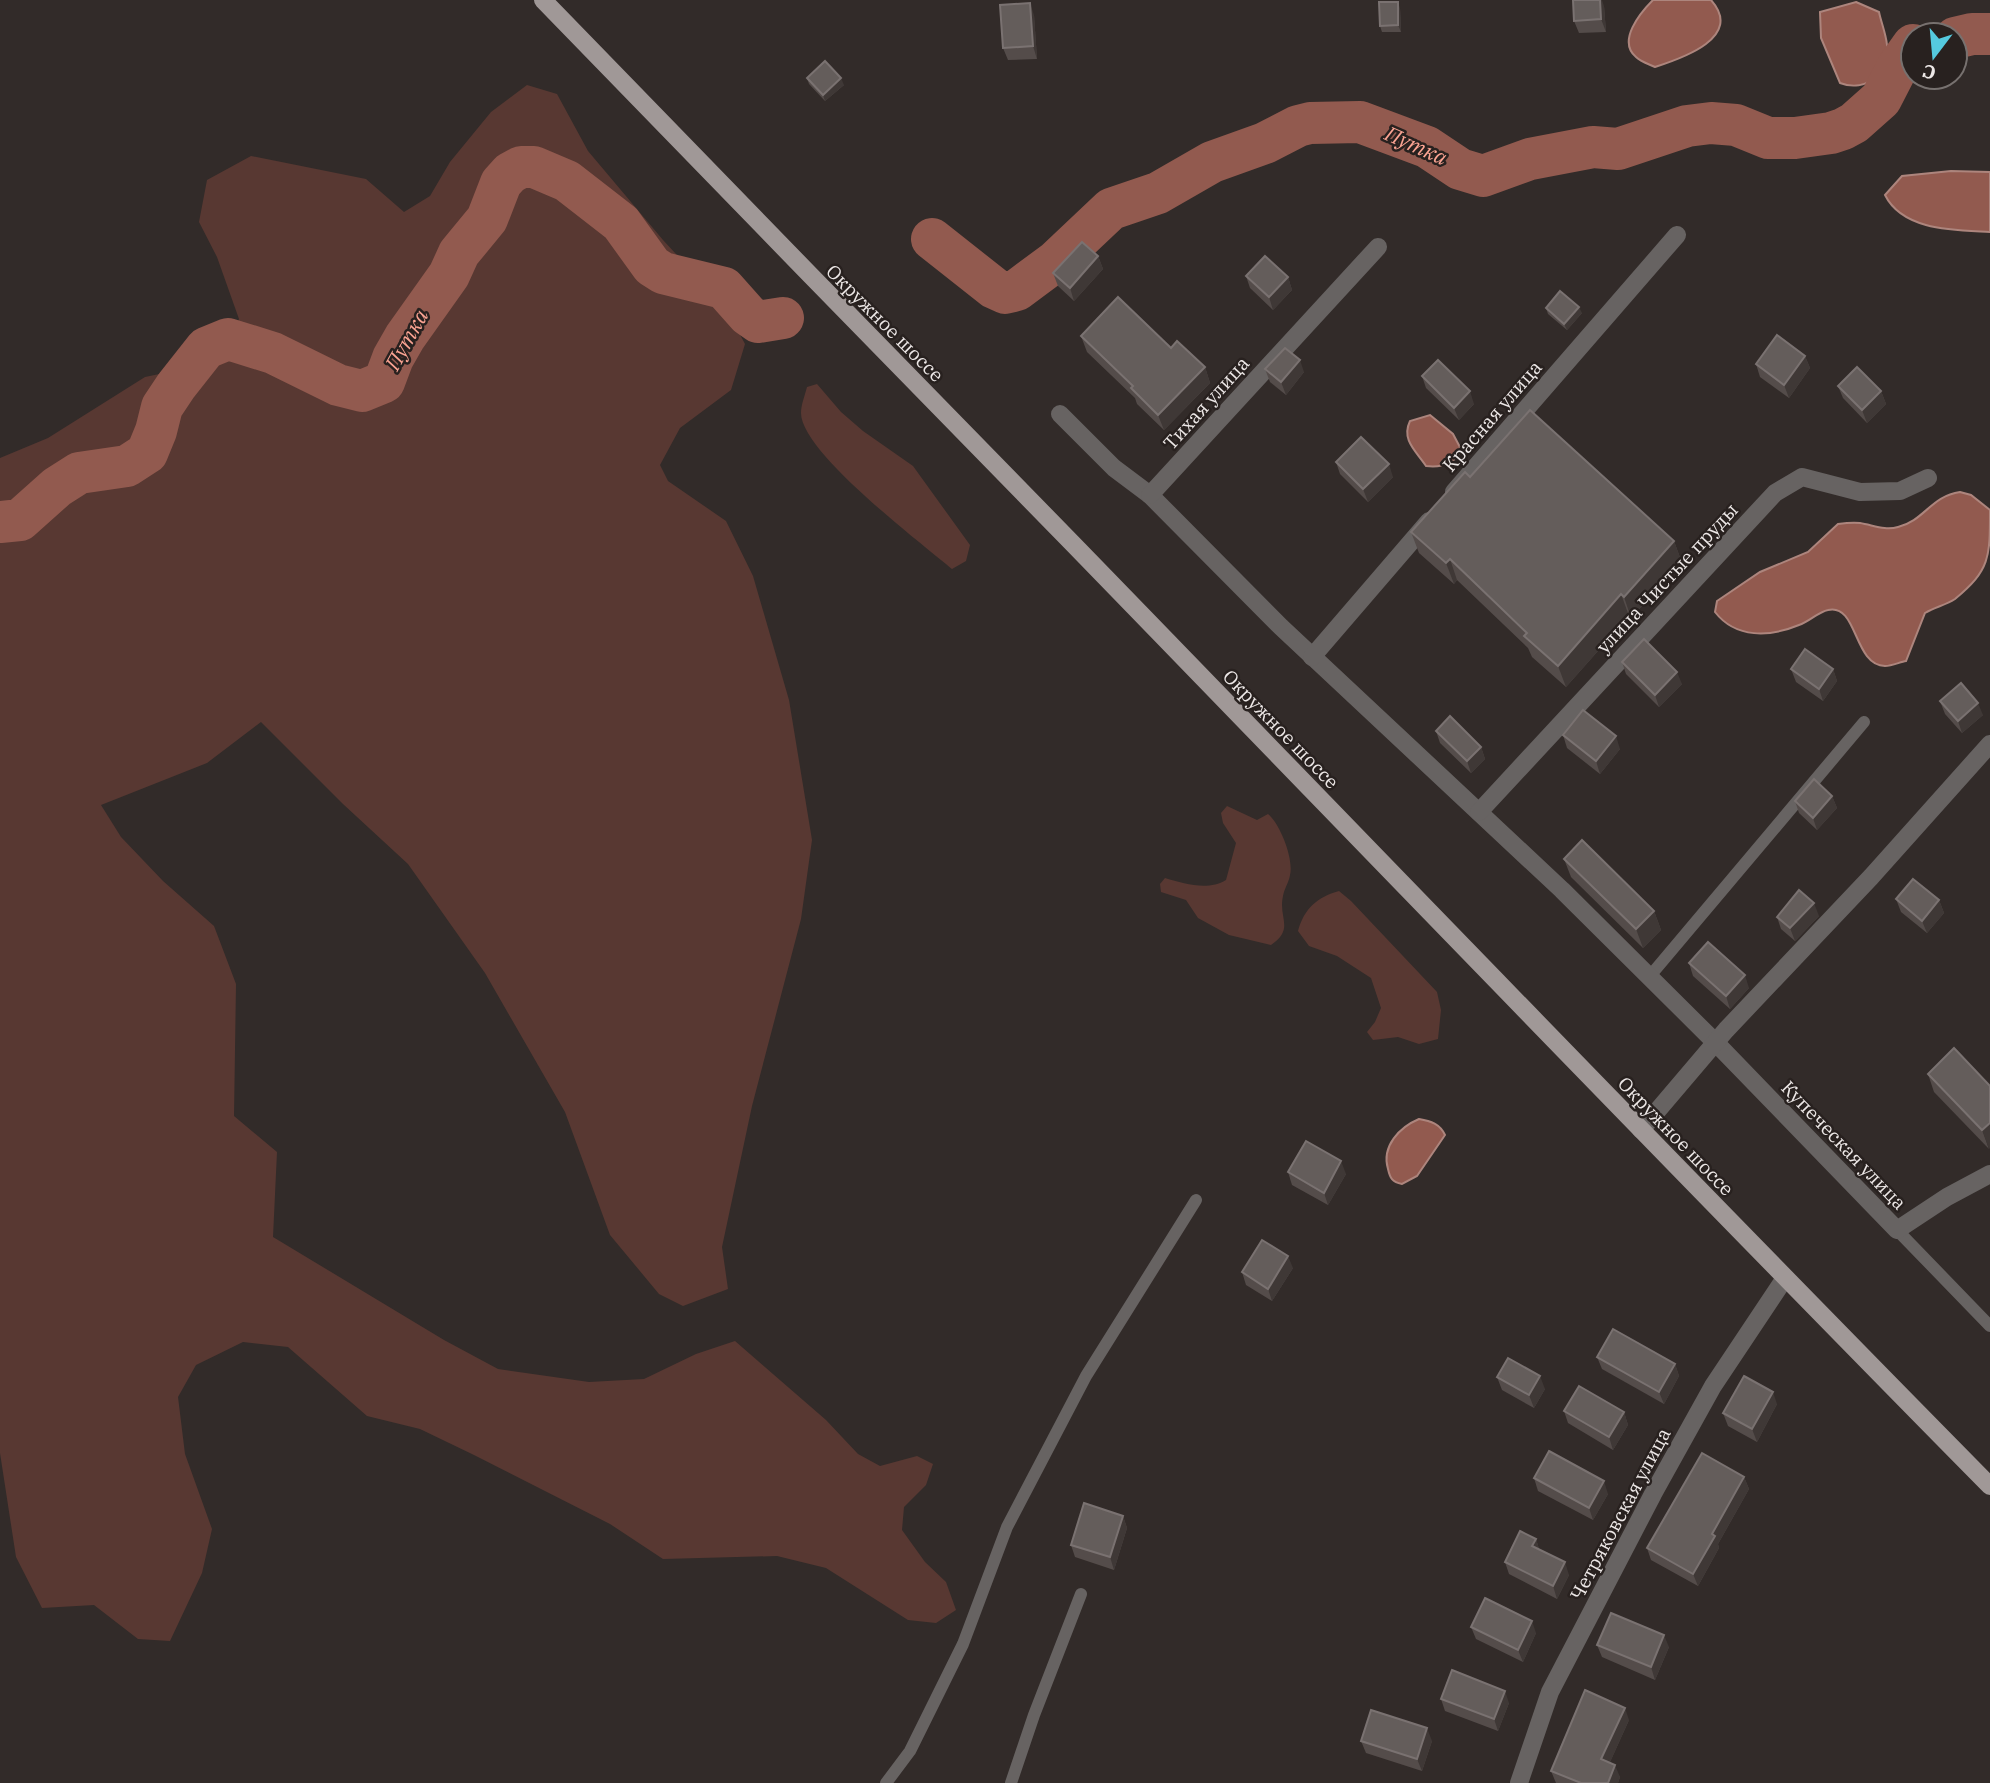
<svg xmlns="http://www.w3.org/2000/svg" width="1990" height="1783" font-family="'IBM Plex Serif',serif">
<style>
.green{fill:#583832}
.water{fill:#925a4f;stroke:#ad857d;stroke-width:2}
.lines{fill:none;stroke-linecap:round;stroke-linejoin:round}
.river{stroke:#925a4f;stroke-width:42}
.service{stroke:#676362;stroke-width:12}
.minor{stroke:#676362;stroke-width:18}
.primary{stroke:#a09897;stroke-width:18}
.wall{fill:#544c4a}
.shaded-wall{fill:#3f3836}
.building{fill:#645d5b;stroke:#7a7271;stroke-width:2}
.labels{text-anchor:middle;stroke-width:5;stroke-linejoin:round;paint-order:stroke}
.street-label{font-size:19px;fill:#ede8e7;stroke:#28211f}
.water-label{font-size:21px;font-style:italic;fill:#fba493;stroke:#28211f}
</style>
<rect width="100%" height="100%" fill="#322b29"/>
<g class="green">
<path d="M 527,85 L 557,94 L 588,151 L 663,240 L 726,308 L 745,344 L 731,390 L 680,428 L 660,465 L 668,481 L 726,521 L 753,576 L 789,700 L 812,840 L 801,919 L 752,1106 L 722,1247 L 728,1289 L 683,1306 L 659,1294 L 610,1235 L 565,1112 L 485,973 L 408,864 L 343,804 L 261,722 L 207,763 L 101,805 L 121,837 L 163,881 L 214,926 L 236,984 L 234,1116 L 277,1152 L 273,1237 L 444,1340 L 498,1369 L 589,1382 L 644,1379 L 696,1354 L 735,1341 L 826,1420 L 858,1454 L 880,1466 L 917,1456 L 933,1464 L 926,1485 L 904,1507 L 902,1530 L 925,1562 L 946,1582 L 956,1610 L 936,1623 L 908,1620 L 826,1568 L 777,1556 L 663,1559 L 610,1524 L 474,1455 L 420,1429 L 367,1416 L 288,1347 L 243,1342 L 196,1365 L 178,1397 L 185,1454 L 212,1529 L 202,1573 L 170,1641 L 138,1639 L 94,1605 L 42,1608 L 16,1557 L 0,1453 L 0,458 L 48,438 L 145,377 L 222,361 L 239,319 L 217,257 L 199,222 L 207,180 L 251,156 L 366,179 L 404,212 L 430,196 L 450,162 L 491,112 Z"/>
<path d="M 817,384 L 841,412 L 863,431 L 913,466 L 970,545 L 966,561 L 952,569 C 920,542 801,452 801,413 C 801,405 805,395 807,387 Z"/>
<path d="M 1227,806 L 1257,820 L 1268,814 C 1280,824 1294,859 1290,875 C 1289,882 1284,889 1283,896 C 1278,919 1295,928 1271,945 L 1229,935 L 1198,918 L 1186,900 L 1161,892 L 1160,884 L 1165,878 C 1185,884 1208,891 1226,880 L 1236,843 L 1223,823 L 1221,813 Z"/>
<path d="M 1339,891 L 1351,901 L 1437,992 L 1441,1010 L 1438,1039 L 1419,1044 L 1398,1037 L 1373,1040 L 1367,1032 L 1375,1022 L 1381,1008 L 1371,978 L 1337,956 L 1309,946 L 1298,931 C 1304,909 1317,897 1339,891 Z"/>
</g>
<g class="water">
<path d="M 1653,0 L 1711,0 C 1744,37 1683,58 1655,67 C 1649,64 1641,62 1636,57 C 1617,41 1640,13 1653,0 Z"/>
<path d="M 1856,2 L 1879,12 C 1881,22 1886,34 1887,45 C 1889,73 1866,93 1840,83 L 1821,38 L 1820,12 Z"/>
<path d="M 1951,171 L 1990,172 L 1990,232 C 1955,230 1903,231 1885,195 L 1902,176 Z"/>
<path d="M 1430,415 L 1453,434 L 1462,451 C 1454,463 1441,468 1426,466 C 1416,451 1401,440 1410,421 Z"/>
<path d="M 1960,492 L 1971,495 L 1990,510 C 1990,558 1990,570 1955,599 C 1946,605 1935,607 1925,613 L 1906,661 C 1900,662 1892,666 1885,666 C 1853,665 1858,603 1828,610 C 1818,612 1809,622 1799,625 C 1770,637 1736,639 1715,612 L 1717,601 L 1760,572 L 1808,552 L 1838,524 C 1845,523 1853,522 1860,523 C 1873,525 1885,531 1898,527 C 1924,521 1931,496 1960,492 Z"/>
<path d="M 1419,1119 C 1431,1121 1440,1124 1445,1135 L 1417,1176 L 1402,1184 C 1392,1182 1390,1178 1388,1169 C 1381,1146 1400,1127 1419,1119 Z"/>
</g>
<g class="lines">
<g class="river">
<path d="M 1955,38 L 1972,34 L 1990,34"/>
<path d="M 932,239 L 994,288 L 1005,293 L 1017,290 L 1056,261 L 1111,209 L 1158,193 L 1212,162 L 1265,143 L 1298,126 L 1310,123 L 1360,122 L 1427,147 L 1460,169 L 1483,176 L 1530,159 L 1593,147 L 1618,149 L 1687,126 L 1711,123 L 1736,125 L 1768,138 L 1795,138 L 1831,133 L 1843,129 L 1854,123 L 1881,99 L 1898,66 L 1913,45"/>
<path d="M 0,522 L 20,520 L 57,487 L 79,473 L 127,466 L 147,453 L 156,431 L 162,407 L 176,386 L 206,348 L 228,339 L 273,353 L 338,385 L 362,391 L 384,382 L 393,358 L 405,337 L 449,275 L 459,253 L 487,219 L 501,183 L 510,173 L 521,167 L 534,167 L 567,181 L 621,223 L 652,266 L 663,273 L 724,288 L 748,315 L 758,322 L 783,318"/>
</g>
<g class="service">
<path d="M 1650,976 L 1864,722"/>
<path d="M 1897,1230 L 1990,1326"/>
<path d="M 886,1783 L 910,1751 L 963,1644 L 1007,1527 L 1086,1376 L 1196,1200"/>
<path d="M 1011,1783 L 1034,1715 L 1081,1594"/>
</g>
<g class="minor">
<path d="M 1060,414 L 1114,468 L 1150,495 L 1281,627 L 1562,890 L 1715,1042 L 1897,1230 L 1947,1197 L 1990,1174"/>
<path d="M 1454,492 L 1677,235"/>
<path d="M 1150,495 L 1378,247"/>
<path d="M 1312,657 L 1429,521"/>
<path d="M 1479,812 L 1775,493 L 1802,477 L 1860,492 L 1900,491 L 1928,478"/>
<path d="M 1641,1130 L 1726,1030 L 1871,877 L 1990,744"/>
<path d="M 1519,1783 L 1550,1692 L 1653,1494 L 1713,1386 L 1785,1278"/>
</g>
<path class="primary" d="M 543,0 C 719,183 897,363 1074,545 C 1379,859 1682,1174 1990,1486"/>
</g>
<g class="wall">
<path d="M 1604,6 L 1606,32 L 1579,33 L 1574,21 Z"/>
<path d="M 1400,8 L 1401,32 L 1382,32 L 1380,26 Z"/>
<path d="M 1034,15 L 1037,59 L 1008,60 L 1003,48 Z"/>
<path d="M 807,78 L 844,85 L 825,101 L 809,84 Z"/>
<path d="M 1098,256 L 1103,269 L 1074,301 L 1058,286 L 1053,273 Z"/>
<path d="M 1246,276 L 1288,277 L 1292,290 L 1273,310 L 1250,288 Z"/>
<path d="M 1546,308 L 1582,313 L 1567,330 L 1548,314 Z"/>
<path d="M 1081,336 L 1171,348 L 1205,367 L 1210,383 L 1164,430 L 1137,404 L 1135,398 L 1087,352 Z"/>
<path d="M 1805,356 L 1810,368 L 1789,398 L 1760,377 L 1756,364 Z"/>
<path d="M 1265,369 L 1304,372 L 1286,395 L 1270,382 Z"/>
<path d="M 1422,376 L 1474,404 L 1459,420 L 1426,388 Z"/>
<path d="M 1838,386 L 1881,391 L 1886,404 L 1867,423 L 1843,398 Z"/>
<path d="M 1336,462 L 1393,477 L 1368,502 L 1340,474 Z"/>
<path d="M 1470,477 L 1674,541 L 1682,563 L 1631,618 L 1629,616 L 1566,687 L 1532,657 L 1528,648 L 1457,580 L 1454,584 L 1419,553 L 1411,532 Z"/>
<path d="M 1622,662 L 1682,684 L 1659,707 L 1626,674 Z"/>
<path d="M 1791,669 L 1833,669 L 1837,681 L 1823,701 L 1796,682 Z"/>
<path d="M 1940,701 L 1983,715 L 1962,733 L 1945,714 Z"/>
<path d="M 1436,731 L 1481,747 L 1485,759 L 1471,773 L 1440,743 Z"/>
<path d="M 1563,735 L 1620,749 L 1600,774 L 1567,748 Z"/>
<path d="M 1832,796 L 1837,808 L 1817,830 L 1799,813 L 1795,801 Z"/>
<path d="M 1564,859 L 1654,911 L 1661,930 L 1643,948 L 1571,877 Z"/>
<path d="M 1896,899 L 1939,900 L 1944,913 L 1927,933 L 1901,912 Z"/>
<path d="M 1819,916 L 1795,941 L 1781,929 L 1777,917 Z"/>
<path d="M 1689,963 L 1749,988 L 1730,1009 L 1693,976 Z"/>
<path d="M 1954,1048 L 1989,1149 L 1934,1092 L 1928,1074 Z"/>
<path d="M 1288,1172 L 1346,1174 L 1328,1205 L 1292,1185 Z"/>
<path d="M 1293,1268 L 1272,1301 L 1246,1285 L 1242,1272 Z"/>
<path d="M 1597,1357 L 1675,1364 L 1679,1376 L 1664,1404 L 1602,1369 Z"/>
<path d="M 1497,1377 L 1545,1389 L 1534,1408 L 1502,1390 Z"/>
<path d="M 1777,1404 L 1757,1442 L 1728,1426 L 1723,1413 Z"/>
<path d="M 1564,1411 L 1624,1412 L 1628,1425 L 1613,1450 L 1568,1423 Z"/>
<path d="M 1744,1477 L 1749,1489 L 1718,1544 L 1719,1548 L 1698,1586 L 1651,1560 L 1647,1548 Z"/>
<path d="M 1534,1478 L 1608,1494 L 1593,1520 L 1538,1491 Z"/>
<path d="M 1123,1516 L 1127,1528 L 1114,1570 L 1075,1557 L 1071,1545 Z"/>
<path d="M 1536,1539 L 1539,1549 L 1569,1575 L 1557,1599 L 1509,1574 L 1505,1562 Z"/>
<path d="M 1471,1627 L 1536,1633 L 1523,1662 L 1476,1639 Z"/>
<path d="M 1597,1645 L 1669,1647 L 1655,1680 L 1602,1657 Z"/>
<path d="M 1441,1699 L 1509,1703 L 1498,1731 L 1445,1711 Z"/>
<path d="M 1629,1720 L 1610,1762 L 1620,1777 L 1618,1783 L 1556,1783 L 1551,1771 Z"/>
<path d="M 1361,1741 L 1432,1741 L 1422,1771 L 1366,1753 Z"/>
</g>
<g class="shaded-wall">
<path d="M 1600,0 L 1602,0 L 1604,6 L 1606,32 L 1601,19 Z"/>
<path d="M 1398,2 L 1400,8 L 1401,32 L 1398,25 Z"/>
<path d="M 1030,3 L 1034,15 L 1037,59 L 1033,46 Z"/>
<path d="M 841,78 L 844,85 L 825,101 L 823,95 Z"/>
<path d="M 1098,256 L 1103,269 L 1074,301 L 1070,288 Z"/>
<path d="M 1288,277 L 1292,290 L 1273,310 L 1269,297 Z"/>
<path d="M 1579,307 L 1582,313 L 1567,330 L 1564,324 Z"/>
<path d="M 1805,356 L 1810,368 L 1789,398 L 1784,385 Z"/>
<path d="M 1300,360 L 1304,372 L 1286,395 L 1281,382 Z"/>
<path d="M 1205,367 L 1210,383 L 1164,430 L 1158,415 Z"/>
<path d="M 1470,391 L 1474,404 L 1459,420 L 1454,408 Z"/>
<path d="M 1881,391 L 1886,404 L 1867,423 L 1862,410 Z"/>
<path d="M 1389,464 L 1393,477 L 1368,502 L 1363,489 Z"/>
<path d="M 1674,541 L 1682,563 L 1631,618 L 1624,597 Z"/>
<path d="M 1450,559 L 1457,580 L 1454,584 L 1446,563 Z"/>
<path d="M 1621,594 L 1629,616 L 1566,687 L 1558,666 Z"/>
<path d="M 1833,669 L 1837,681 L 1823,701 L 1819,689 Z"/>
<path d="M 1677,672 L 1682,684 L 1659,707 L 1655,695 Z"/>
<path d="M 1978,703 L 1983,715 L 1962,733 L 1958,721 Z"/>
<path d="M 1616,736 L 1620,749 L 1600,774 L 1596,761 Z"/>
<path d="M 1481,747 L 1485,759 L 1471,773 L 1467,761 Z"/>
<path d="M 1832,796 L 1837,808 L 1817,830 L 1813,818 Z"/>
<path d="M 1939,900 L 1944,913 L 1927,933 L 1922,921 Z"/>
<path d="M 1814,903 L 1819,916 L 1795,941 L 1790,928 Z"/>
<path d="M 1654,911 L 1661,930 L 1643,948 L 1636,929 Z"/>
<path d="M 1745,975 L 1749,988 L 1730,1009 L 1726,996 Z"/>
<path d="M 1990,1123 L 1990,1148 L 1989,1149 L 1982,1130 Z"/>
<path d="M 1341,1161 L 1346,1174 L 1328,1205 L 1324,1193 Z"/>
<path d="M 1288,1256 L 1293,1268 L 1272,1301 L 1268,1289 Z"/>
<path d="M 1675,1364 L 1679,1376 L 1664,1404 L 1659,1392 Z"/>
<path d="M 1540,1376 L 1545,1389 L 1534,1408 L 1529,1395 Z"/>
<path d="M 1773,1392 L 1777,1404 L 1757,1442 L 1752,1429 Z"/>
<path d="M 1624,1412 L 1628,1425 L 1613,1450 L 1609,1437 Z"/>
<path d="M 1744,1477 L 1749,1489 L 1718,1544 L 1719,1548 L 1698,1586 L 1693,1574 L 1712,1534 Z"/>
<path d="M 1604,1481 L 1608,1494 L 1593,1520 L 1589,1508 Z"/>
<path d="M 1123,1516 L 1127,1528 L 1114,1570 L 1110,1557 Z"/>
<path d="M 1536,1539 L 1540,1552 L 1532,1546 Z"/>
<path d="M 1565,1562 L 1569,1575 L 1557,1599 L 1553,1586 Z"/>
<path d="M 1532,1621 L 1536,1633 L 1523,1662 L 1518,1650 Z"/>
<path d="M 1664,1635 L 1669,1647 L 1655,1680 L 1651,1667 Z"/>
<path d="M 1505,1691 L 1509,1703 L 1498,1731 L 1494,1719 Z"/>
<path d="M 1625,1708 L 1629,1720 L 1606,1771 L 1601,1759 Z"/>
<path d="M 1427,1728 L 1432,1741 L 1422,1771 L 1417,1759 Z"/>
<path d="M 1615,1765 L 1620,1777 L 1618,1783 L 1608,1783 Z"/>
</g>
<g class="building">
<path d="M 1573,0 L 1600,0 L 1601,19 L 1574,21 Z"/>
<path d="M 1379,2 L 1398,2 L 1398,25 L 1380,26 Z"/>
<path d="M 1030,3 L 1033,46 L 1003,48 L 1000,5 Z"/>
<path d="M 825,61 L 841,78 L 823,95 L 807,78 Z"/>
<path d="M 1082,242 L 1098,256 L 1070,288 L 1053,273 Z"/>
<path d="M 1265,256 L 1288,277 L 1269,297 L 1246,276 Z"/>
<path d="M 1560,291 L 1579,307 L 1564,324 L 1546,308 Z"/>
<path d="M 1118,297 L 1171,348 L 1177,341 L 1205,367 L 1158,415 L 1131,388 L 1133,386 L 1081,336 Z"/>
<path d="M 1777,335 L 1805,356 L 1784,385 L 1756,364 Z"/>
<path d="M 1285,348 L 1300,360 L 1281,382 L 1265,369 Z"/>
<path d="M 1438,360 L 1470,391 L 1454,408 L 1422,376 Z"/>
<path d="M 1857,367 L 1881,391 L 1862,410 L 1838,386 Z"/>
<path d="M 1530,410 L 1674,541 L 1624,597 L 1621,594 L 1558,666 L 1524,636 L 1527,633 L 1450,559 L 1446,563 L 1411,532 L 1465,472 L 1470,477 Z"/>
<path d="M 1361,437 L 1389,464 L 1363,489 L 1336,462 Z"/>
<path d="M 1644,639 L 1677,672 L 1655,695 L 1622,662 Z"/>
<path d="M 1805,649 L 1833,669 L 1819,689 L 1791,669 Z"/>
<path d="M 1961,683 L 1978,703 L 1958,721 L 1940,701 Z"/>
<path d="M 1583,710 L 1616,736 L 1596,761 L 1563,735 Z"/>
<path d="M 1450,716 L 1481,747 L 1467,761 L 1436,731 Z"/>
<path d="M 1814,779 L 1832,796 L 1813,818 L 1795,801 Z"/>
<path d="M 1582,840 L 1654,911 L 1636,929 L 1564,859 Z"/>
<path d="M 1913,879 L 1939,900 L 1922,921 L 1896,899 Z"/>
<path d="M 1799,890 L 1814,903 L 1790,928 L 1777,917 Z"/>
<path d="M 1708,942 L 1745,975 L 1726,996 L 1689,963 Z"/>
<path d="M 1954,1048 L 1990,1086 L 1990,1123 L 1982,1130 L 1928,1074 Z"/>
<path d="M 1306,1141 L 1341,1161 L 1324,1193 L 1288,1172 Z"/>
<path d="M 1262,1240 L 1288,1256 L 1268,1289 L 1242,1272 Z"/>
<path d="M 1613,1329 L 1675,1364 L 1659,1392 L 1597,1357 Z"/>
<path d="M 1508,1358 L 1540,1376 L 1529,1395 L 1497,1377 Z"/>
<path d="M 1744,1376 L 1773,1392 L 1752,1429 L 1723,1413 Z"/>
<path d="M 1579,1386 L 1624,1412 L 1609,1437 L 1564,1411 Z"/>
<path d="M 1549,1451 L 1604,1481 L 1589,1508 L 1534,1478 Z"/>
<path d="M 1702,1453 L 1744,1477 L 1712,1534 L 1715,1536 L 1693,1574 L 1647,1548 Z"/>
<path d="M 1084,1503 L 1123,1516 L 1110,1557 L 1071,1545 Z"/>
<path d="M 1520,1531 L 1536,1539 L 1532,1546 L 1565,1562 L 1553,1586 L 1505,1562 Z"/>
<path d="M 1485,1598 L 1532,1621 L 1518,1650 L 1471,1627 Z"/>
<path d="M 1611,1613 L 1664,1635 L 1651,1667 L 1597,1645 Z"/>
<path d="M 1452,1670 L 1505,1691 L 1494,1719 L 1441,1699 Z"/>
<path d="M 1585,1690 L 1625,1708 L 1601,1759 L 1615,1765 L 1608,1783 L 1581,1783 L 1551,1771 Z"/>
<path d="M 1371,1710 L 1427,1728 L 1417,1759 L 1361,1741 Z"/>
</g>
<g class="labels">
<g class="street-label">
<text transform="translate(885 323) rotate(45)" y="7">Окружное шоссе</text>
<text transform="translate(1206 403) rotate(-48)" y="7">Тихая улица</text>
<text transform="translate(1492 416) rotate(-49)" y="7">Красная улица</text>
<text transform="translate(1667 578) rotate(-47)" y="7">улица Чистые пруды</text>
<text transform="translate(1281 729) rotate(46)" y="7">Окружное шоссе</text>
<text transform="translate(1676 1136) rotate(46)" y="7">Окружное шоссе</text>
<text transform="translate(1844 1145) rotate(46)" y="7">Купеческая улица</text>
<text transform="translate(1620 1514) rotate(-62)" y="7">Четряковская улица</text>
</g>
<g class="water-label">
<text transform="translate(1416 146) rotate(24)" y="7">Путка</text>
<text transform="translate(407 340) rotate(-61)" y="7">Путка</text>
</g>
</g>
<g transform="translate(1934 56) rotate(196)"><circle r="33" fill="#28211f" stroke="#77716f" stroke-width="2"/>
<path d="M0-5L12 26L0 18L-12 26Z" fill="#55cadf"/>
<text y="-10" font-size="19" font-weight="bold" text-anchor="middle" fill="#ede8e7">С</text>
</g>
</svg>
